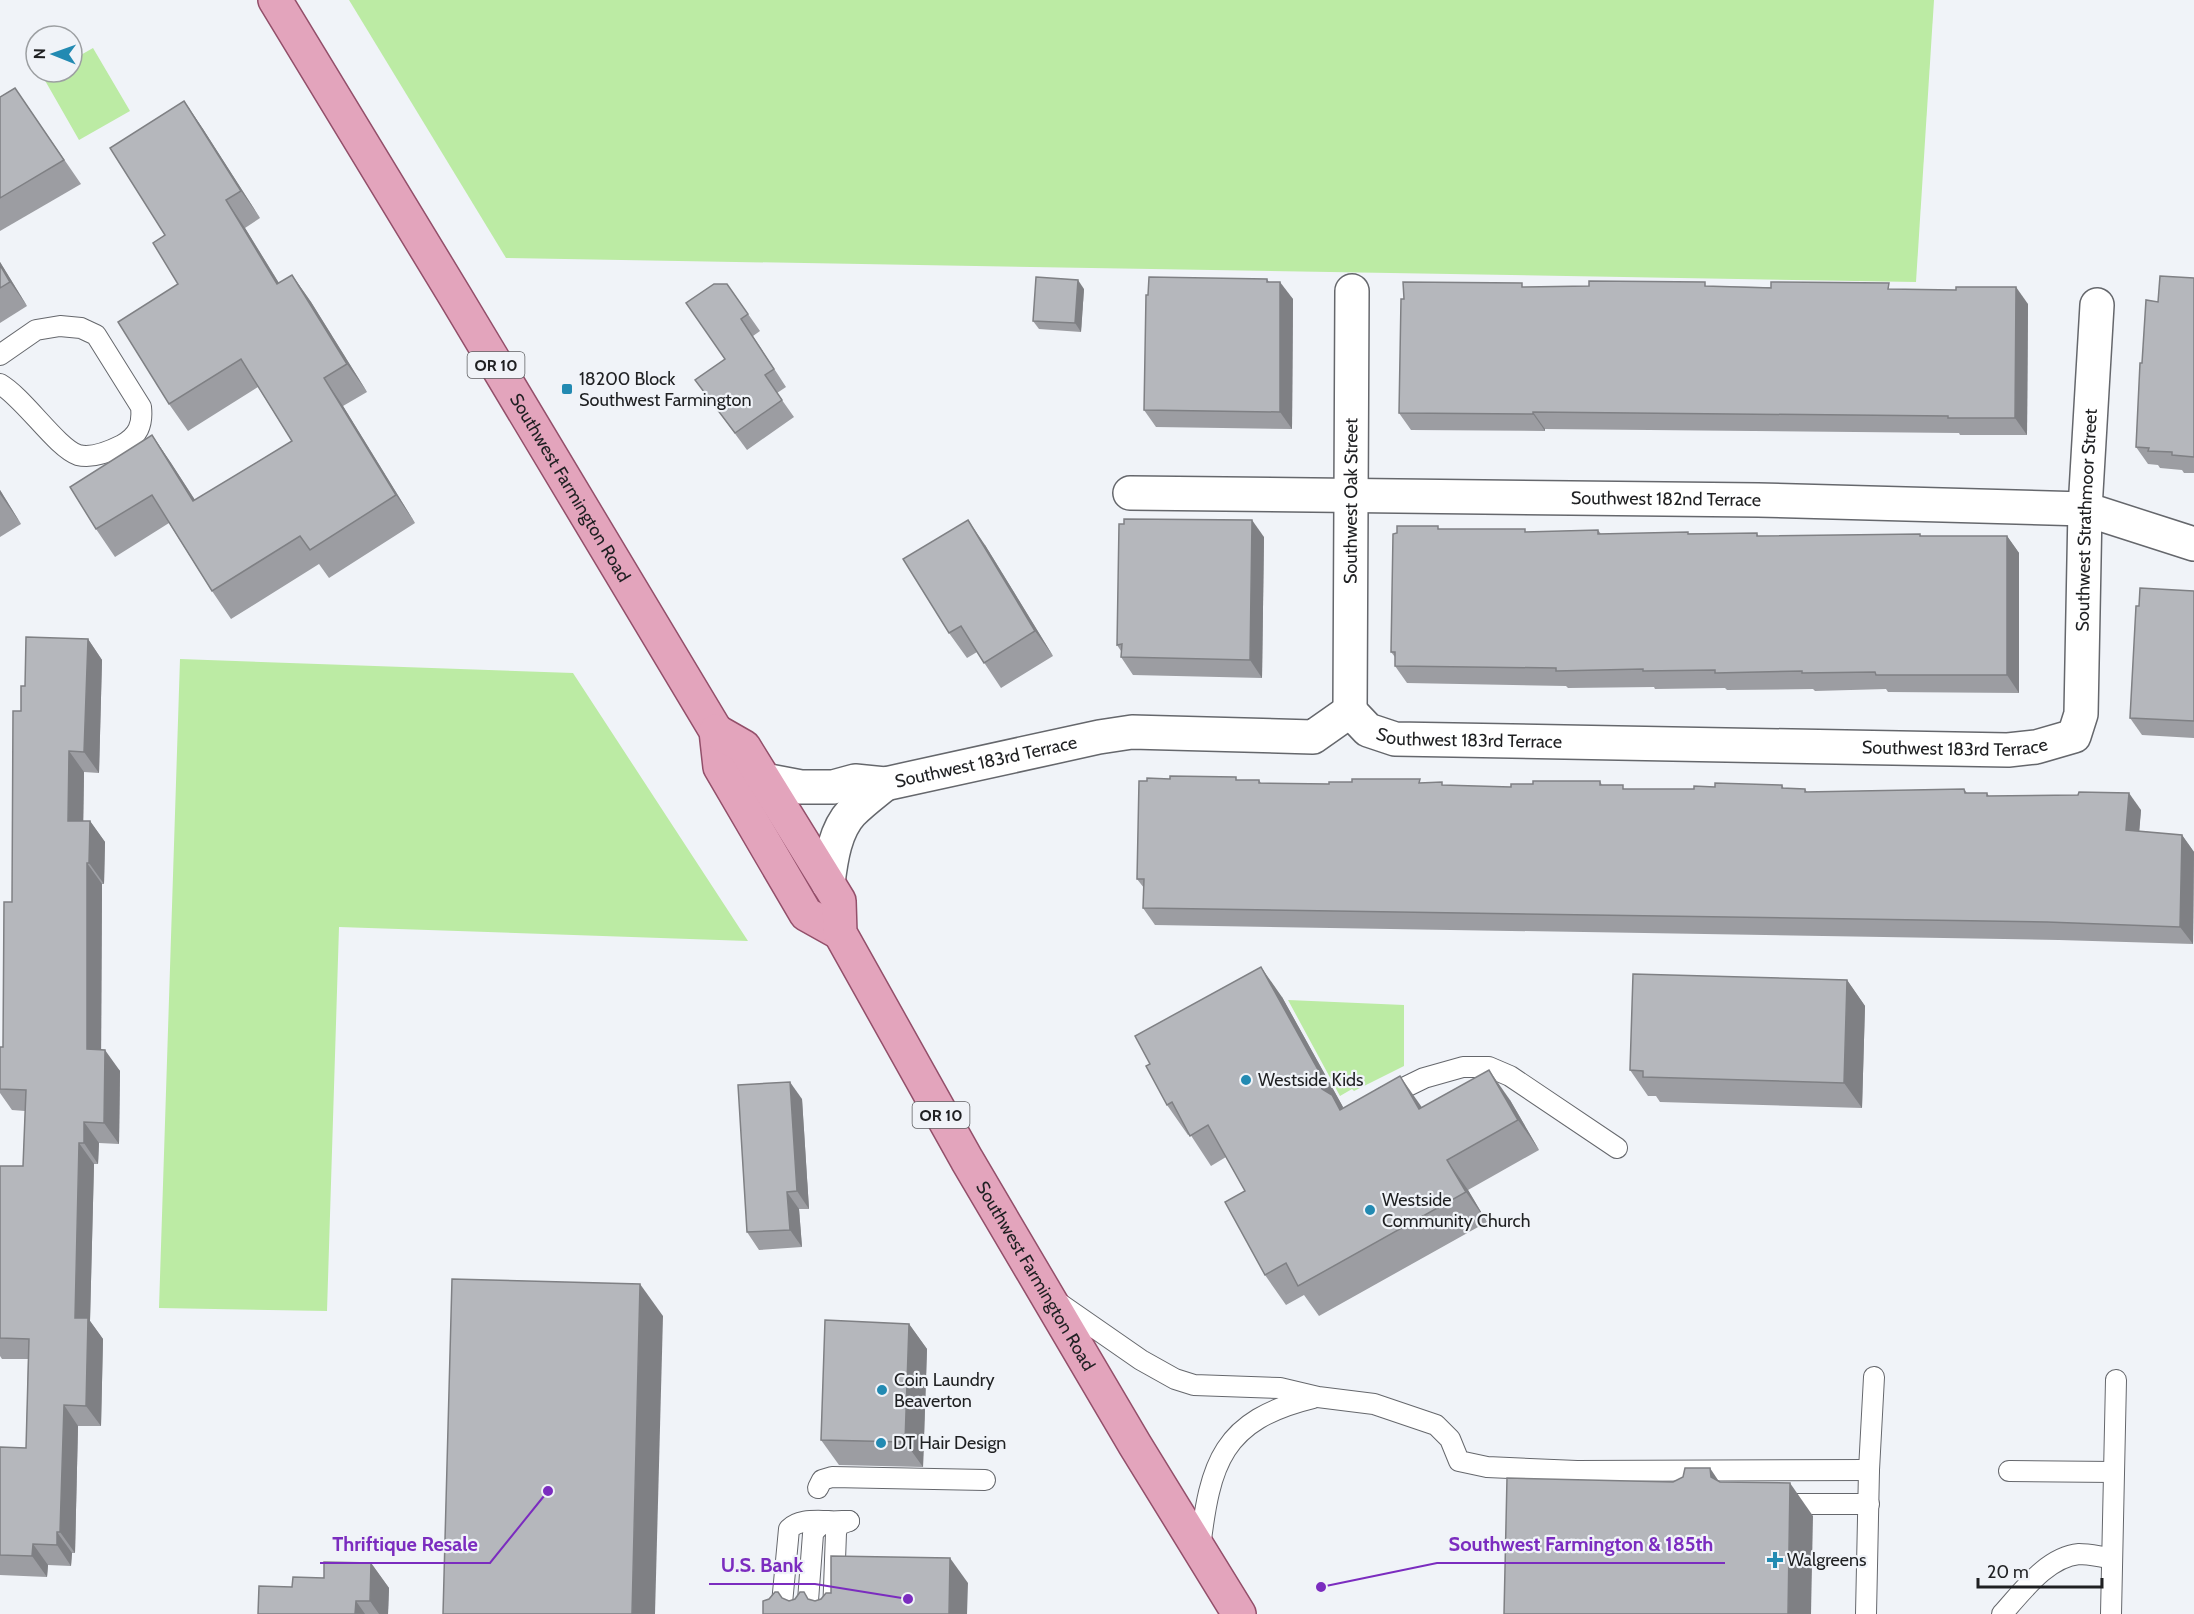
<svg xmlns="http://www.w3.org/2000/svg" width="2194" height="1614" font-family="Cabin,sans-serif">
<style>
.green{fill:#bceba4}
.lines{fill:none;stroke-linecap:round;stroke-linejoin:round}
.lane-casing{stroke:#65676c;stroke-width:22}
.street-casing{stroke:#65676c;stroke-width:36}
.primary-casing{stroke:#934f6a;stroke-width:36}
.lane{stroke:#fff;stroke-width:20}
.street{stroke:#fff;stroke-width:33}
.primary{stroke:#e3a4bc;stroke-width:33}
.wall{fill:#9c9da2}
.shaded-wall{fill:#7f8084}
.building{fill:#b5b7bc;stroke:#7f8084;stroke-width:1.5}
.poi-dot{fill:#228ab2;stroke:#f0f3f8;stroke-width:2}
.labels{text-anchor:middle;stroke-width:4.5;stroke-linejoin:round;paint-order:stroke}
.shield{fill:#f0f3f8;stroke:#5e5f62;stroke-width:1.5}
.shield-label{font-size:16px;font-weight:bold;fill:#1f2022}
.poi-label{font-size:18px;fill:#1f2022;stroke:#f0f3f8;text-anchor:start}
.street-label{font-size:18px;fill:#1f2022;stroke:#f0f3f8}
.leader{fill:none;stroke:#7b2cbf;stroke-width:2}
.callout-dot{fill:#7b2cbf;stroke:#f0f3f8;stroke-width:2}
.callout-label{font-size:20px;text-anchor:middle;font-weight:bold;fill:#7b2cbf;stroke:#f0f3f8;stroke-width:4.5;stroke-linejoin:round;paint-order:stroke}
</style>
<rect width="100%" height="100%" fill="#f0f3f8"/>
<g class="green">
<path d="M 349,0 L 1934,0 L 1916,282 L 506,258 Z"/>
<path d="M 93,48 L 130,111 L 79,140 L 43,77 L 51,72 L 72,72 L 72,60 Z"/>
<path d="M 180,659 L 573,673 L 748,941 L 339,927 L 327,1311 L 159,1308 Z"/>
<path d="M 1288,1000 L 1404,1005 L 1404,1066 L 1354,1091 L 1352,1089 L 1340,1096 Z"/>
</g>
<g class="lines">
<defs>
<g id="lane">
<path d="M 0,355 L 36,330 L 60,326 L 81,328 L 96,335 L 141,407 C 143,425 138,436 122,445 C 110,451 93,459 78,455 C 57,448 24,398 0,384"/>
<path d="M 1383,1098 L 1424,1078 L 1463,1067 L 1489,1067 L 1510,1076 L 1617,1148"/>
<path d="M 1056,1301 L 1141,1360 L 1175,1379 L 1194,1385 L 1280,1388 L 1318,1397 L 1374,1404 L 1436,1425 L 1450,1439 L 1459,1461 L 1487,1467 L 1577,1471 L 1869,1470"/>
<path d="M 2009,1471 L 2114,1472"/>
<path d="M 818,1488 L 822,1480 L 832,1477 L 985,1480"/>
<path d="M 1778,1504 L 1869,1504"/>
<path d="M 1200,1548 C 1210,1463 1222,1420 1313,1398"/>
<path d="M 781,1614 L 789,1529 C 799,1519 815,1521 829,1521"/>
<path d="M 807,1614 L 813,1534 C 821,1519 835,1521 849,1521"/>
<path d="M 833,1614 L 836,1533 L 838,1525 L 849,1521"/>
<path d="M 1866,1614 L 1869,1470 L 1874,1377"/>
<path d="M 2002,1614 C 2022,1592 2047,1557 2079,1554 C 2089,1554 2102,1557 2112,1558"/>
<path d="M 2111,1614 L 2116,1380"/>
</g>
<g id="street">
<path id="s1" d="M 1130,493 L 1758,500 L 2085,509 L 2194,544"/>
<path id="s2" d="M 1350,711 L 1352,291"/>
<path id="s3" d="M 764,780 L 801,787 L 833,787 L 855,781 L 885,784 L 1099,737 L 1132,732 L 1313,737 L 1350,711 L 1368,730 L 1395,739 L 2008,750 L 2036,747 L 2074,736 L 2081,714 L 2085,509 L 2097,305"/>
<path d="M 828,883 C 831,859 835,830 852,812 C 862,802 874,793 885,784"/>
</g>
<g id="primary">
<path id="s4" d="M 275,0 L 455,296 L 716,731 L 720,767 L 806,914 L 840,933"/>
<path id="s5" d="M 716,731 L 744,747 L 828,883 L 839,901 L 840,933 L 967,1160 L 1135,1445 L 1239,1614"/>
</g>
</defs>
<use href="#lane" class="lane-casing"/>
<use href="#street" class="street-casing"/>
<use href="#primary" class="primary-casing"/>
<use href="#lane" class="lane"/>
<use href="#street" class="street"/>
<use href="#primary" class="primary"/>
</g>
<g class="wall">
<path d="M 15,88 L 81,184 L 0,231 L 0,97 Z"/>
<path d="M 184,101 L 203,129 L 260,218 L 245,228 L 279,283 L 292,275 L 311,302 L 367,392 L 343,406 L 415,523 L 329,578 L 319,564 L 231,619 L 212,591 L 169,523 L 115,557 L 96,529 L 152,435 L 171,463 L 195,500 L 292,441 L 258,387 L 188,431 L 169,404 L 178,284 Z"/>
<path d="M 0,262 L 27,306 L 0,323 Z"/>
<path d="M 2194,278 L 2194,473 L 2184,473 L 2182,470 L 2160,468 L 2158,465 L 2148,464 L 2136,447 L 2142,363 L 2158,302 Z"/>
<path d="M 1267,279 L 1269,282 L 1293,299 L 1292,429 L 1156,427 L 1144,410 Z"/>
<path d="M 727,284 L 760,331 L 753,336 L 786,387 L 777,393 L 794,417 L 747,450 L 708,397 L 725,359 Z"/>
<path d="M 1708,286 L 1893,289 L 2028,304 L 2027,435 L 1960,435 L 1959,433 L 1545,429 L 1545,431 L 1411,430 L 1399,413 L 1525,287 Z"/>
<path d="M 1084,289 L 1081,332 L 1039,329 L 1033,321 Z"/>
<path d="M 0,490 L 21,524 L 0,537 Z"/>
<path d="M 1440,529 L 1527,532 L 1598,530 L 1601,534 L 1757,533 L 1758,536 L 1920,534 L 1921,536 L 2007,536 L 2019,553 L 2019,693 L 1888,692 L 1886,689 L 1815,691 L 1813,689 L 1727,690 L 1725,688 L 1655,689 L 1654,687 L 1568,688 L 1566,686 L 1407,683 L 1395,666 L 1395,657 L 1391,652 Z"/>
<path d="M 1264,537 L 1262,678 L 1133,675 L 1121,657 L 1121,651 L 1117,645 Z"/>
<path d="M 985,545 L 1053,656 L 1001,688 L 977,652 L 967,658 L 949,633 Z"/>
<path d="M 2194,591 L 2194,738 L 2142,735 L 2130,718 L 2139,606 Z"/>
<path d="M 88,639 L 102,660 L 99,773 L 84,772 L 83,821 L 90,821 L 105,842 L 104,884 L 102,884 L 101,1050 L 120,1071 L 119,1144 L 99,1143 L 98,1164 L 94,1164 L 90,1321 L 103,1339 L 101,1426 L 78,1426 L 75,1553 L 72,1553 L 71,1566 L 48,1565 L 47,1577 L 0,1575 L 0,1447 L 26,1448 L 28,1359 L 2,1359 L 0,1356 L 0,1166 L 23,1166 L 25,1111 L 12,1110 L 0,1093 L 0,1047 L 3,1047 L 12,902 L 21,711 L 25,686 Z"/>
<path d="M 1238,780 L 1259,780 L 1261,783 L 1329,784 L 1352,782 L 1422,783 L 1445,786 L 1511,787 L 1533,784 L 1600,781 L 1602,785 L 1625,789 L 1694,789 L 1715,787 L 1782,785 L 1784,789 L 1805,789 L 1807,792 L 1964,789 L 1967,793 L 1987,793 L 1989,796 L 2141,810 L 2139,831 L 2182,835 L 2194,852 L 2193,944 L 2059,940 L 1155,925 L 1143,908 L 1144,888 L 1137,879 Z"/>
<path d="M 1847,980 L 1865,1006 L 1862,1108 L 1660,1102 L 1656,1096 L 1648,1096 L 1630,1070 Z"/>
<path d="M 1282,997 L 1343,1107 L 1342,1108 L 1422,1107 L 1510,1100 L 1539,1150 L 1468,1190 L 1487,1222 L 1319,1316 L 1304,1295 L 1286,1305 L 1265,1275 L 1245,1191 L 1226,1157 L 1211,1166 L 1190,1134 L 1188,1135 L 1167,1105 L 1150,1064 Z"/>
<path d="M 802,1099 L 809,1209 L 799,1209 L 802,1247 L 759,1250 L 747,1232 Z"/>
<path d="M 909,1324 L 927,1349 L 923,1467 L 839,1465 L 821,1440 Z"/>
<path d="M 371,1563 L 389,1588 L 388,1614 L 258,1614 L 292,1587 Z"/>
</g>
<g class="shaded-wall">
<path d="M 184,101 L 203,129 L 260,218 L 241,191 Z"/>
<path d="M 226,200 L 245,228 L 296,311 L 277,284 Z"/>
<path d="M 0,262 L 27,306 L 10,282 L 0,265 Z"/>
<path d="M 292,275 L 311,302 L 367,392 L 347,364 Z"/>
<path d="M 1078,280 L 1084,289 L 1081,332 L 1075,323 Z"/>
<path d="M 1280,282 L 1293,299 L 1292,429 L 1280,412 Z"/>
<path d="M 2016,287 L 2028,304 L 2027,435 L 2015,418 Z"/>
<path d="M 324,378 L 343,406 L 415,523 L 396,495 Z"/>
<path d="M 1533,412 L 1545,429 L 1545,431 L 1533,414 Z"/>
<path d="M 152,435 L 171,463 L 213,528 L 193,501 Z"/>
<path d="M 0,490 L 21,524 L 0,494 Z"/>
<path d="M 968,520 L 985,545 L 1053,656 L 1035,631 Z"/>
<path d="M 1252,520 L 1264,537 L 1262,678 L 1250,660 Z"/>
<path d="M 2007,536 L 2019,553 L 2019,693 L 2007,675 Z"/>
<path d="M 88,639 L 102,660 L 99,773 L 84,752 Z"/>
<path d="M 69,751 L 84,772 L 83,842 L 68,821 Z"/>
<path d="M 2129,793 L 2141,810 L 2138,847 L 2126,830 Z"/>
<path d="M 90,821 L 105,842 L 104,884 L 89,863 Z"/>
<path d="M 2182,835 L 2194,852 L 2193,944 L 2180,927 Z"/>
<path d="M 87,863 L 102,884 L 101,1070 L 87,1049 Z"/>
<path d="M 1261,967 L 1282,997 L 1343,1107 L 1342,1110 L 1353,1125 L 1322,1089 Z"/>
<path d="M 1847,980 L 1865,1006 L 1862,1108 L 1844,1083 Z"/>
<path d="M 105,1050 L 120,1071 L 119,1144 L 104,1123 Z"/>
<path d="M 1489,1070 L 1510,1100 L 1539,1150 L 1518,1120 Z"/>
<path d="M 1400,1076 L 1421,1106 L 1440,1139 L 1419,1109 Z"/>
<path d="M 790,1082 L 802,1099 L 809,1209 L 797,1191 Z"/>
<path d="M 84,1122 L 99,1143 L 98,1164 L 84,1143 Z"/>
<path d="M 79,1143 L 94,1164 L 90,1321 L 103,1339 L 101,1426 L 86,1406 L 75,1318 Z"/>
<path d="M 1447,1160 L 1468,1190 L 1487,1222 L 1466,1192 Z"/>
<path d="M 787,1192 L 799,1209 L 802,1247 L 790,1230 Z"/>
<path d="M 640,1284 L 663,1316 L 655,1614 L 632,1614 Z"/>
<path d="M 909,1324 L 927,1349 L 923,1467 L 905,1442 Z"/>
<path d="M 64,1405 L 78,1426 L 75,1553 L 60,1532 Z"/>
<path d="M 1710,1468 L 1732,1501 L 1711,1477 Z"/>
<path d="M 1790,1483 L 1813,1516 L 1811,1614 L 1788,1614 Z"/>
<path d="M 57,1532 L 72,1553 L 71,1566 L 57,1545 Z"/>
<path d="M 33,1544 L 48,1565 L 47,1577 L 32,1556 Z"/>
<path d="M 950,1558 L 968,1583 L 967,1614 L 949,1614 Z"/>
<path d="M 371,1563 L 389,1588 L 388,1614 L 379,1614 L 370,1601 Z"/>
<path d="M 356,1601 L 365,1614 L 355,1614 Z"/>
</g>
<g class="building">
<path d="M 15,88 L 64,160 L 0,198 L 0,97 Z"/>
<path d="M 184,101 L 241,191 L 226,200 L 277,284 L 292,275 L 347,364 L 324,378 L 396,495 L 310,550 L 300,536 L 212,591 L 152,495 L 96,529 L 70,487 L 152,435 L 193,501 L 292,441 L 241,359 L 169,404 L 118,322 L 178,284 L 153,243 L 165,235 L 110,148 Z"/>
<path d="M 0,265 L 10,282 L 0,288 Z"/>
<path d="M 2160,276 L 2194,278 L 2194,457 L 2172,455 L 2172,452 L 2148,451 L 2149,448 L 2136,447 L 2140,363 L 2142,363 L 2146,300 L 2158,302 Z"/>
<path d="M 1036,277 L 1078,280 L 1075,323 L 1033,321 Z"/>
<path d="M 1149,277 L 1267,279 L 1267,282 L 1280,282 L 1280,412 L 1144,410 L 1146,295 L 1148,295 Z"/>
<path d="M 1589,281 L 1705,282 L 1705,286 L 1771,288 L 1771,282 L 1889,283 L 1888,289 L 1956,290 L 1956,287 L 2016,287 L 2015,418 L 1948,418 L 1948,416 L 1533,412 L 1533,414 L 1399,413 L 1401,299 L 1404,299 L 1403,282 L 1522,283 L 1522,287 L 1589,286 Z"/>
<path d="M 714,284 L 727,284 L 748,314 L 741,319 L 774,369 L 765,375 L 782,400 L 735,433 L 695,380 L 725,359 L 686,303 Z"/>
<path d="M 1124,519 L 1252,520 L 1250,660 L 1121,657 L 1122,644 L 1117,645 L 1119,524 L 1124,524 Z"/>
<path d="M 968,520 L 1035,631 L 984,663 L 961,626 L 949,633 L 903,559 Z"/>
<path d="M 1397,526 L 1438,526 L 1438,529 L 1525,529 L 1525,532 L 1598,530 L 1598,534 L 1688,532 L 1688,534 L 1757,533 L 1757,536 L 1920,534 L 1920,536 L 2007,536 L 2007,675 L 1876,675 L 1875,672 L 1802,673 L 1802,671 L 1715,673 L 1715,670 L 1643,671 L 1643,669 L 1556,671 L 1556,668 L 1395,666 L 1395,652 L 1391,652 L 1393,534 L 1397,533 Z"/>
<path d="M 2140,588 L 2194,591 L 2194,721 L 2130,718 L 2136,606 L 2139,606 Z"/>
<path d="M 26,637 L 88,639 L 84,752 L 69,751 L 68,821 L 90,821 L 89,863 L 87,863 L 87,1049 L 105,1050 L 104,1123 L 84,1122 L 84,1143 L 79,1143 L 75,1318 L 88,1318 L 86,1406 L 64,1405 L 60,1532 L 57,1532 L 57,1545 L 33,1544 L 32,1556 L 0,1555 L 0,1447 L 26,1448 L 29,1339 L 0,1338 L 0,1166 L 23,1166 L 26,1090 L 0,1089 L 0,1047 L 3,1047 L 4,902 L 12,902 L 13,711 L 21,711 L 21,686 L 25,686 Z"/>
<path d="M 1170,776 L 1236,777 L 1236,780 L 1259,780 L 1259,783 L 1329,784 L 1329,782 L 1352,782 L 1352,779 L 1420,779 L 1419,783 L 1442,782 L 1442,785 L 1511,787 L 1511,784 L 1533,784 L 1533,781 L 1600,781 L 1600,785 L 1623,785 L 1623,789 L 1694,789 L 1694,786 L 1715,787 L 1715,783 L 1782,785 L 1782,788 L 1805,789 L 1805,792 L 1964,789 L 1965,793 L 1987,793 L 1987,796 L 2078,795 L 2079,792 L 2129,793 L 2126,830 L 2182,835 L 2180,927 L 2047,922 L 1143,908 L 1144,879 L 1137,879 L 1139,781 L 1147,781 L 1147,778 L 1170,779 Z"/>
<path d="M 1261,967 L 1322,1077 L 1320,1083 L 1322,1089 L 1332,1095 L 1340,1110 L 1400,1076 L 1419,1109 L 1489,1070 L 1518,1120 L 1447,1160 L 1466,1192 L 1298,1286 L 1286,1263 L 1265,1275 L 1225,1202 L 1245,1191 L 1208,1125 L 1190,1136 L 1172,1102 L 1167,1105 L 1146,1066 L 1150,1064 L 1135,1036 Z"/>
<path d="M 1633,974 L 1847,980 L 1844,1083 L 1643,1077 L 1643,1071 L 1630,1070 Z"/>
<path d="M 790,1082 L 797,1191 L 787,1192 L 790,1230 L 747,1232 L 738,1085 Z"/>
<path d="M 452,1279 L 640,1284 L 632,1614 L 443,1614 Z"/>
<path d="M 825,1320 L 909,1324 L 905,1442 L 821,1440 Z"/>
<path d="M 1685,1468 L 1710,1468 L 1711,1477 L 1720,1482 L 1790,1483 L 1788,1614 L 1504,1614 L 1507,1478 L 1673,1482 L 1683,1477 Z"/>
<path d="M 831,1556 L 950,1558 L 949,1614 L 763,1614 L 763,1601 L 769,1599 L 775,1592 L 778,1592 L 782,1598 L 789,1601 L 795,1599 L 800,1592 L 804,1592 L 808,1599 L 815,1601 L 821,1599 L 826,1593 L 831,1593 Z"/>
<path d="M 324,1562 L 371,1563 L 370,1601 L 356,1601 L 355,1614 L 258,1614 L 259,1586 L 292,1587 L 293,1577 L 324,1578 Z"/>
</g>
<g class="poi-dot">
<rect x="561" y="383" width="12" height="12" rx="3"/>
<circle cx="1246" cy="1080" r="6"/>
<circle cx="1370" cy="1210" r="6"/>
<circle cx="882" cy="1390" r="6"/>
<circle cx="881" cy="1443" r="6"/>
<path d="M1772 1551h6v6h6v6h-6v6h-6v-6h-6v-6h6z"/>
</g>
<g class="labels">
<g class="shield">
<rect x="467.5" y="352" width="57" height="26" rx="4.5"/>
<rect x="912.5" y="1102" width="57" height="26" rx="4.5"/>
</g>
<g class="shield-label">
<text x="496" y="371">OR 10</text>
<text x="941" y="1121">OR 10</text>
</g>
<g class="poi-label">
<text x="579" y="385">18200 Block<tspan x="579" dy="21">Southwest Farmington</tspan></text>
<text x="1258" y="1086">Westside Kids</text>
<text x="1382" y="1206">Westside<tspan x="1382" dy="21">Community Church</tspan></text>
<text x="894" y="1386">Coin Laundry<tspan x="894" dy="21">Beaverton</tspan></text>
<text x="893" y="1449">DT Hair Design</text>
<text x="1787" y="1566">Walgreens</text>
</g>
<g class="street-label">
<text dy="6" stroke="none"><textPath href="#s4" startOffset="570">Southwest Farmington Road</textPath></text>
<text dy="6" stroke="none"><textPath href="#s1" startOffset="536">Southwest 182nd Terrace</textPath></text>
<text dy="6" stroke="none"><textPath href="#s2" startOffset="210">Southwest Oak Street</textPath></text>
<text dy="6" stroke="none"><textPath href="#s3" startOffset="1554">Southwest Strathmoor Street</textPath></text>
<text dy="6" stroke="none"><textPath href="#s3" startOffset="730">Southwest 183rd Terrace</textPath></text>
<text dy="6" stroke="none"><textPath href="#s3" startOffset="1216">Southwest 183rd Terrace</textPath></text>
<text dy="6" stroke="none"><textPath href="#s3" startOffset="226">Southwest 183rd Terrace</textPath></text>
<text dy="6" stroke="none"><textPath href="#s5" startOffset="640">Southwest Farmington Road</textPath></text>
</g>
</g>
<path class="leader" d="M1321 1587L1437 1563H1725M548 1491L490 1563H320M908 1599L815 1584H709"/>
<g class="callout-dot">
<circle cx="1321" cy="1587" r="6"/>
<circle cx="548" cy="1491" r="6"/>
<circle cx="908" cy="1599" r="6"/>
</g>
<g class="callout-label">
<text x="1581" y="1551">Southwest Farmington &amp; 185th</text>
<text x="405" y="1551">Thriftique Resale</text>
<text x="762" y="1572">U.S. Bank</text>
</g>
<g transform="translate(54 54) rotate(271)"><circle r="28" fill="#f0f3f8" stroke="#9c9fa2" stroke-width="1.5"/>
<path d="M0-4.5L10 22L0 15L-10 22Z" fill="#228ab2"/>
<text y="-9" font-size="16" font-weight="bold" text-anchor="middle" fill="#1f2022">N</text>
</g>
<path d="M1978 1578v9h124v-9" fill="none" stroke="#1f2022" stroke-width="3"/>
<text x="1987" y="1578" font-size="18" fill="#1f2022" stroke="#f0f3f8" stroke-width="4.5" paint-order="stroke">20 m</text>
</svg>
